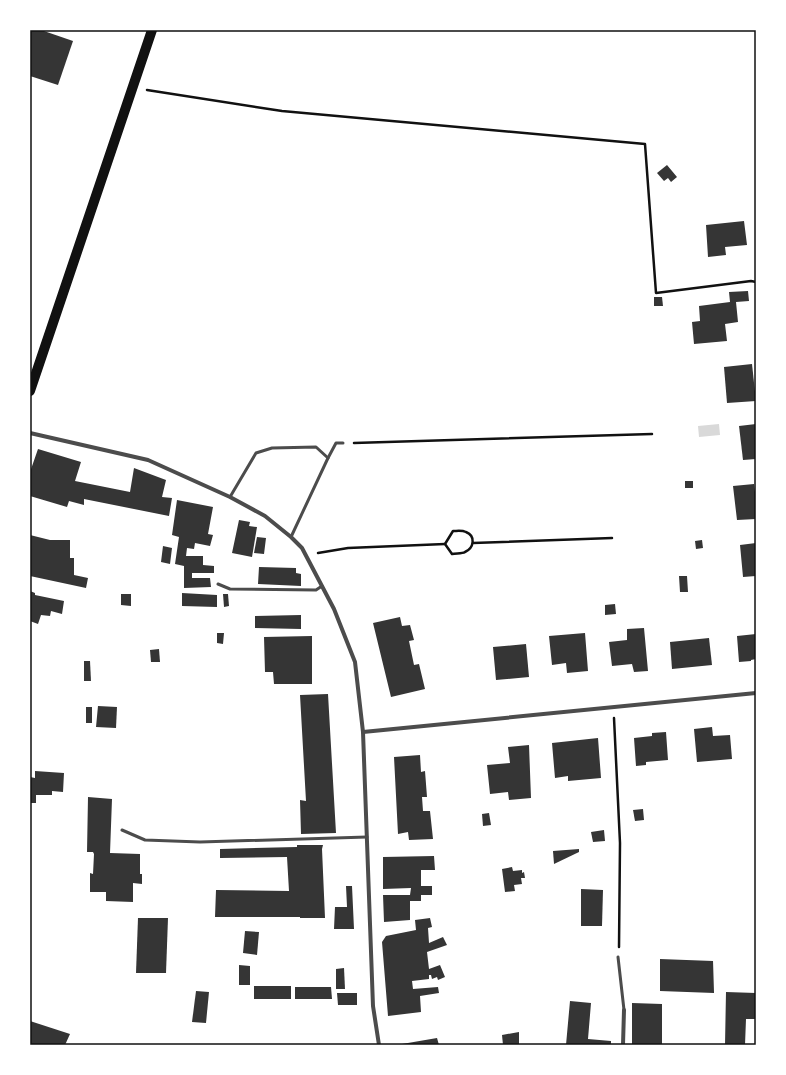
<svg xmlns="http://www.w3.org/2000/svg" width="786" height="1075" font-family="Arial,sans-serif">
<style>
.water{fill:#d9d9d9}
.building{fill:#353535}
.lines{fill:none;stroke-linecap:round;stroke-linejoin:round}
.path{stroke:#111;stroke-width:2.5}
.service{stroke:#4c4c4c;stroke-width:3}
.minor{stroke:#4c4c4c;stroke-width:4}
.primary{stroke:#111;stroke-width:10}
.neatline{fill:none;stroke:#111;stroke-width:1.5}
</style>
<rect width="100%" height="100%" fill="#fff"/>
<path class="water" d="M 719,424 L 720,435 L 699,437 L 698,426 Z"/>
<g class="building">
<path d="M 30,30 L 41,30 L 73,41 L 58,85 L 30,76 Z"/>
<path d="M 667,165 L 677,177 L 671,182 L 668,178 L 664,181 L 657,173 Z"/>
<path d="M 744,221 L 747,245 L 725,247 L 726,255 L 708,257 L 706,225 Z"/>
<path d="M 748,291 L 749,301 L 736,302 L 738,322 L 725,324 L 727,341 L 694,344 L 692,322 L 700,321 L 699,306 L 730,302 L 729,292 Z"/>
<path d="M 654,297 L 662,297 L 663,306 L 654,306 Z"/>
<path d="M 752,364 L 756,401 L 727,403 L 724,367 Z"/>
<path d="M 756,424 L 756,459 L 743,460 L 739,426 Z"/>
<path d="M 38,449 L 81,462 L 75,481 L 130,492 L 134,468 L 166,480 L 162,497 L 172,498 L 169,516 L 84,499 L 84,505 L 69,501 L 67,507 L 30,496 L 30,472 Z"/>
<rect x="685" y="481" width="8" height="7"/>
<path d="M 754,484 L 755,492 L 756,492 L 756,519 L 737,520 L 733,486 Z"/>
<path d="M 177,500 L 213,507 L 208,534 L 213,535 L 210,546 L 195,543 L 194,549 L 187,548 L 186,556 L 203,556 L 203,565 L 214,566 L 214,573 L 192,573 L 192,578 L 210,578 L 211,587 L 184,588 L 184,566 L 175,564 L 179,537 L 172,535 Z"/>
<path d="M 239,520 L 250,522 L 249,526 L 257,527 L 252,557 L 232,553 Z"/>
<path d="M 30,535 L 50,540 L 70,540 L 70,558 L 74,558 L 74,575 L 88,578 L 86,588 L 30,576 Z"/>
<path d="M 257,537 L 266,538 L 264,554 L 254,553 Z"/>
<path d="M 702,540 L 703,548 L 696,549 L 695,541 Z"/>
<path d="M 756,543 L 756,576 L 743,577 L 740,545 Z"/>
<path d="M 163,546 L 172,548 L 170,564 L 161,562 Z"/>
<path d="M 259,567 L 296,568 L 296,573 L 301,574 L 301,586 L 258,584 Z"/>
<path d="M 679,576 L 687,576 L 688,592 L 680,592 Z"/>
<path d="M 30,591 L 35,593 L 35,595 L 64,601 L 62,614 L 51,611 L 50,616 L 41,615 L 38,624 L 30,621 Z"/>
<path d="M 182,593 L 217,595 L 217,607 L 182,606 Z"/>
<path d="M 121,594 L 131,594 L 131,606 L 121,605 Z"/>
<path d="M 223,594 L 228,594 L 229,606 L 224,607 Z"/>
<path d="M 615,604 L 616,614 L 605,615 L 605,605 Z"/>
<path d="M 301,615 L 301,629 L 255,628 L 255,616 Z"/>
<path d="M 400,617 L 402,626 L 410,625 L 414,640 L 409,641 L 414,665 L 419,664 L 425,689 L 391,697 L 373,623 Z"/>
<path d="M 644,628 L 648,671 L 634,672 L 632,664 L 612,666 L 609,642 L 627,640 L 627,629 Z"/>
<path d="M 217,633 L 224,633 L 223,644 L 217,643 Z"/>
<path d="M 585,633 L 588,671 L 567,673 L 566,663 L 552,665 L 549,636 Z"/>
<path d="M 756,634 L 756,659 L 751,660 L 751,661 L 739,662 L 737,636 Z"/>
<path d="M 312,636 L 312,684 L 274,684 L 273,672 L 265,672 L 264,637 Z"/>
<path d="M 709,638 L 712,665 L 672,669 L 670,642 Z"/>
<path d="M 526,644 L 529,677 L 496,680 L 493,647 Z"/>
<path d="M 159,649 L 160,662 L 151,662 L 150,650 Z"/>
<path d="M 84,661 L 90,661 L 91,681 L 84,681 Z"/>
<path d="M 328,694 L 336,833 L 301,834 L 300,800 L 306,801 L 300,695 Z"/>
<path d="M 98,706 L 117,707 L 116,728 L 96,727 Z"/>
<rect x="86" y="707" width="6" height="16"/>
<path d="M 712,727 L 713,736 L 730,735 L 732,759 L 697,762 L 694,729 Z"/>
<path d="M 666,732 L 668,760 L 646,762 L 646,765 L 636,766 L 634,738 L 652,736 L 652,733 Z"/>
<path d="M 598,738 L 601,778 L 568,781 L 568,776 L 555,778 L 552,743 Z"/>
<path d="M 529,745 L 531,798 L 509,800 L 508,792 L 490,794 L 487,765 L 510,763 L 508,747 Z"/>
<path d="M 420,755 L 421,772 L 425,771 L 427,797 L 422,797 L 423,811 L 430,811 L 433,839 L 409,840 L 408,832 L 398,834 L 394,757 Z"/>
<path d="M 35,771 L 64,773 L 63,792 L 52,791 L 52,795 L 36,795 L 36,803 L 30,803 L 30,777 L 35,778 Z"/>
<path d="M 88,797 L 112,799 L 110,853 L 140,854 L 140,874 L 142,874 L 142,884 L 133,883 L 133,902 L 106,901 L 106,892 L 90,892 L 90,873 L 93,874 L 94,854 L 93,852 L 87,852 Z"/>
<path d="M 643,809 L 644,820 L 635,821 L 633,810 Z"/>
<path d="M 489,813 L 491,825 L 483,826 L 482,814 Z"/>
<path d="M 604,830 L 605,841 L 593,842 L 591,832 Z"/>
<path d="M 297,845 L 323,845 L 322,849 L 325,918 L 300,918 L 300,917 L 215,917 L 216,890 L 289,891 L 287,857 L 220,858 L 220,849 L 297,847 Z"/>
<path d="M 579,849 L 579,852 L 554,864 L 553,851 Z"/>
<path d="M 434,856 L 435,870 L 421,870 L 421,886 L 432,886 L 432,895 L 421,895 L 421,901 L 410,901 L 410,920 L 384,922 L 383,895 L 410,895 L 411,888 L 383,889 L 383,857 Z"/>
<path d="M 512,867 L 513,871 L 522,870 L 522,873 L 524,872 L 525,878 L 521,878 L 522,884 L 514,885 L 515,891 L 505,892 L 502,869 Z"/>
<path d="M 346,886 L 352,886 L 354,929 L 334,929 L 335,907 L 347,907 Z"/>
<path d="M 581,889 L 603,890 L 602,926 L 581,926 Z"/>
<path d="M 138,918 L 168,918 L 166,973 L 136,973 Z"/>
<path d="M 430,918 L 432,927 L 428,928 L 429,943 L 443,937 L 447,945 L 427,952 L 429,969 L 440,965 L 445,977 L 438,980 L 437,977 L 432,979 L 431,975 L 429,975 L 429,979 L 412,981 L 413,989 L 438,987 L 439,993 L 420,996 L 421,1012 L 388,1016 L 382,942 L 386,936 L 416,930 L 415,920 Z"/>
<path d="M 245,931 L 259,932 L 257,955 L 243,953 Z"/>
<path d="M 660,959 L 713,961 L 714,993 L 660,991 Z"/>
<path d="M 239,965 L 250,966 L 250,985 L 239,985 Z"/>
<path d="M 344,968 L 345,989 L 336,989 L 336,969 Z"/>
<rect x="254" y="986" width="37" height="13"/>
<path d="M 295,987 L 331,987 L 332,999 L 295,999 Z"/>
<path d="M 196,991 L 209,992 L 206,1023 L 192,1022 Z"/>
<path d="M 726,992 L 756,993 L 756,1019 L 746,1019 L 745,1045 L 725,1045 Z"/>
<path d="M 337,993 L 357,993 L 357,1005 L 338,1005 Z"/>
<path d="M 570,1001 L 591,1003 L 588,1039 L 611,1041 L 611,1045 L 566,1045 Z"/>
<path d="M 632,1003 L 662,1004 L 662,1045 L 632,1045 Z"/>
<path d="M 30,1021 L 70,1034 L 65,1045 L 30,1045 Z"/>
<path d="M 519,1032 L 519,1045 L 503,1045 L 502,1035 Z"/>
<path d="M 437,1038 L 439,1045 L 402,1045 L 402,1044 Z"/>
</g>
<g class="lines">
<g class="path">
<path d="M 147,90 L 282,111 L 645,144 L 656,293 L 751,281 L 756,282"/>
<path d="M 354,443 L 652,434"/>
<path d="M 453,531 C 457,531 462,530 466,532 C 476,536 474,548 465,552 C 462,554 456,553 452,554 L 445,544 Z"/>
<path d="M 473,543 L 612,538"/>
<path d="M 318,553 L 348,548 L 445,544"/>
<path d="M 614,718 L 620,843 L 619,947"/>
</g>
<g class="service">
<path d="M 230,497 L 256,453 L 272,448 L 316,447 L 328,458"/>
<path d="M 291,537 L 328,458 L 336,443 L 343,443"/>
<path d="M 218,584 L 230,589 L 316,590 L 322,586"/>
<path d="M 122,830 L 145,840 L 200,842 L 367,837"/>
<path d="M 618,957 L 624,1010"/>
</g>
<g class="minor">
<path d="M 30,433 L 148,460 L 230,497 L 265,516 L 291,537 L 302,548 L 334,609 L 355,662 L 363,732 L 373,1006 L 379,1045"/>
<path d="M 363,732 L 756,693"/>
<path d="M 623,1045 L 624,1010"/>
</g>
<path class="primary" d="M 30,391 L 152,30"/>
</g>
<rect width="786" height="1075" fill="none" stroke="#ffffff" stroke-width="62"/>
<rect x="31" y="31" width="724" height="1013" class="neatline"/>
</svg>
